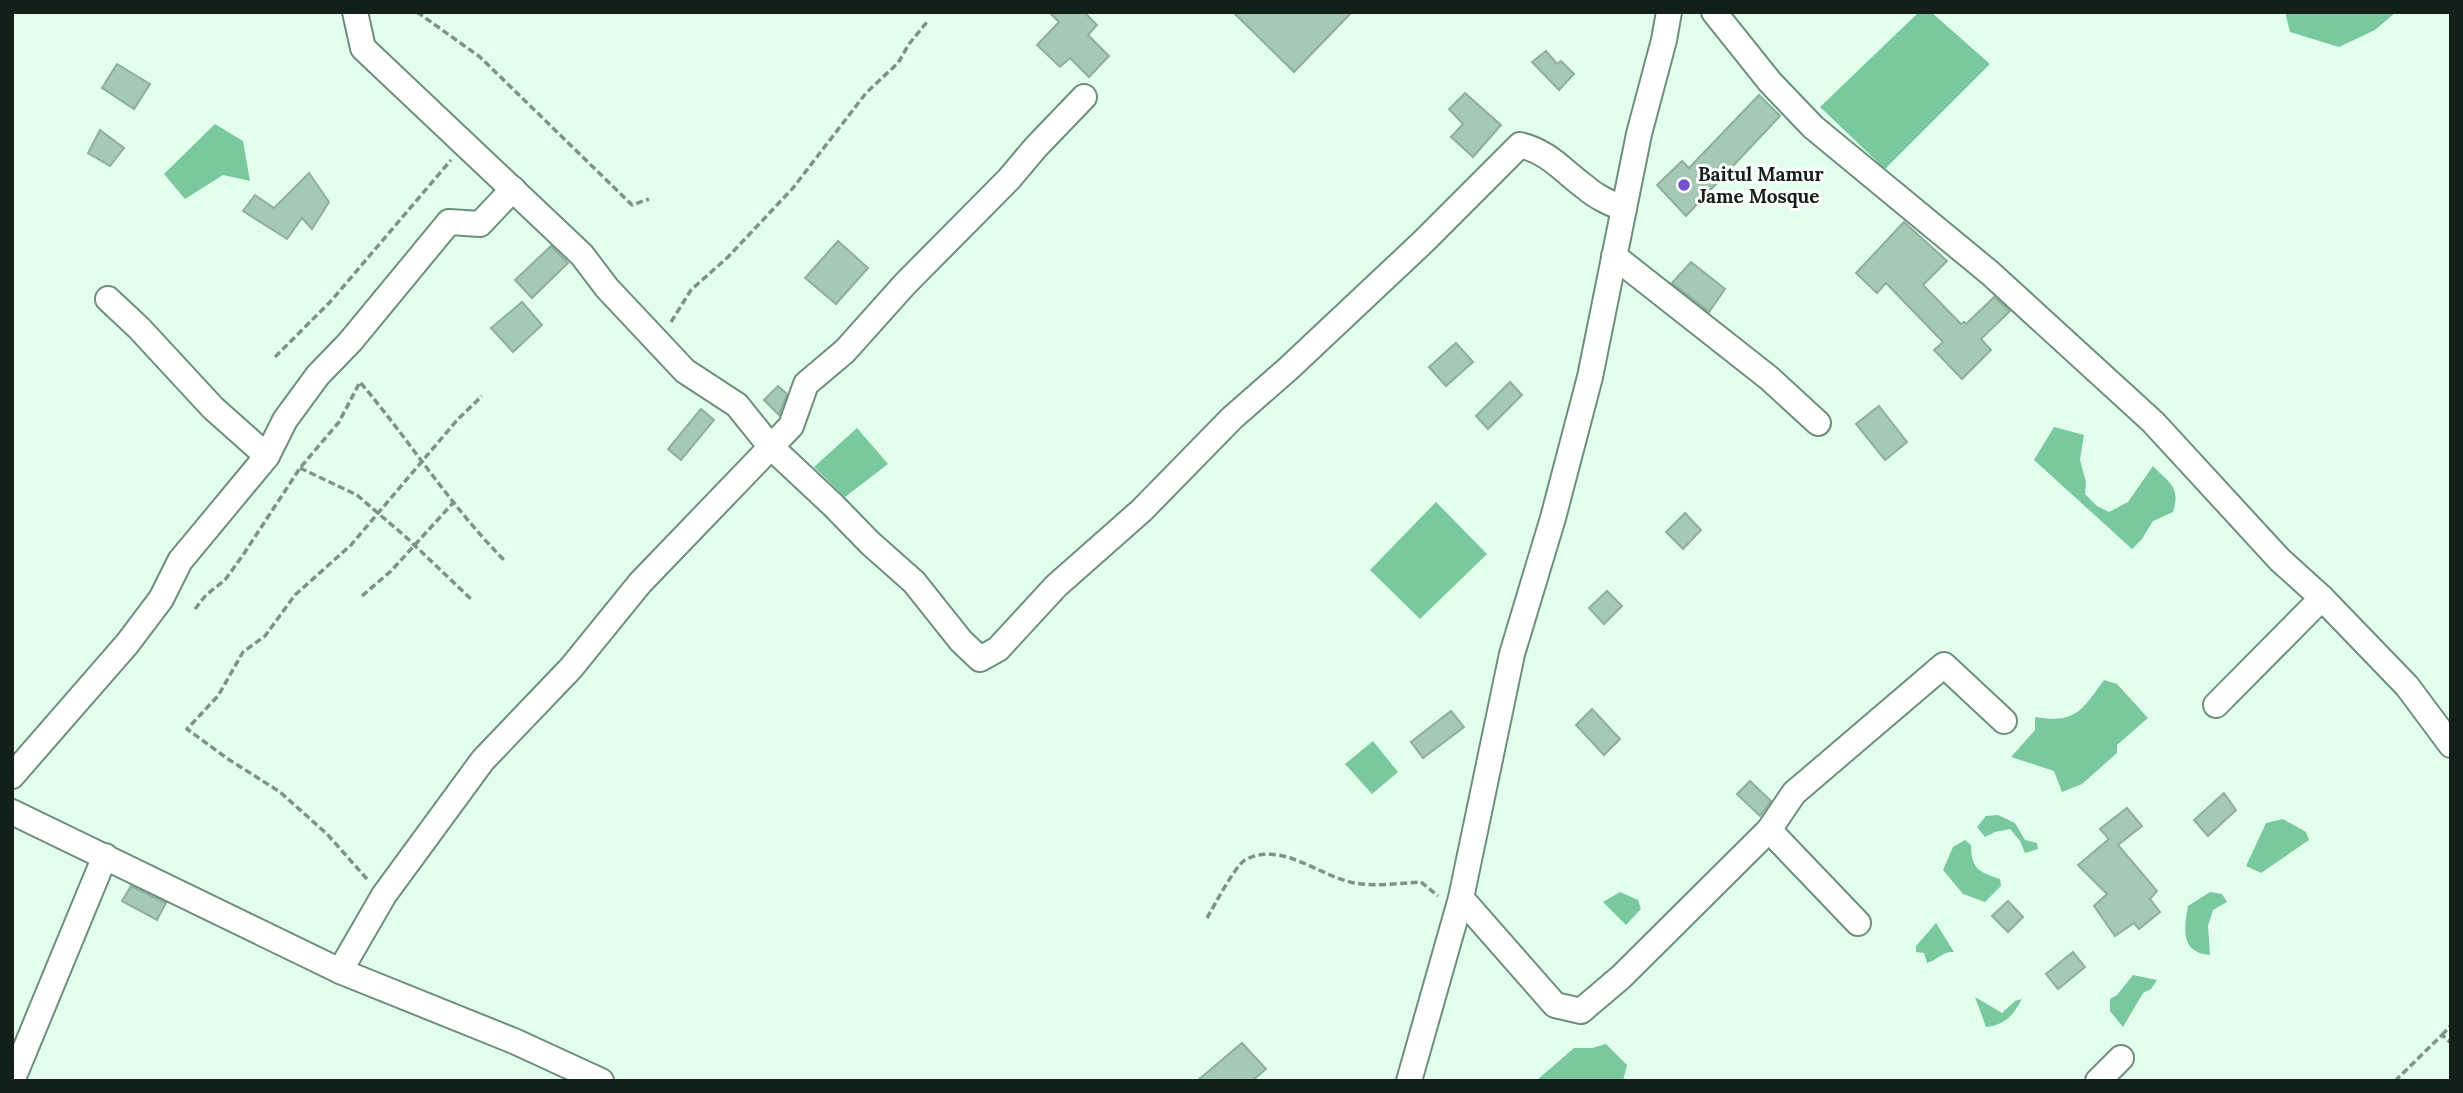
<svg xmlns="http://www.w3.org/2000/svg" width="2463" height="1093" font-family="Lora,serif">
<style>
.water{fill:#79c89e}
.building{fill:#a6c9b4;stroke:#8daf9b;stroke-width:2}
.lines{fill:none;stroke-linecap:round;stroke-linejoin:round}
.minor-casing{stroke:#6e8f7c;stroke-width:28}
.path{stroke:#7e9387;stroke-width:3.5;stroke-dasharray:7 3.5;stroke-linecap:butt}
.minor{stroke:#fff;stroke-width:24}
.poi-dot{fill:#7154ce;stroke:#fff;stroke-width:2.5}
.labels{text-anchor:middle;stroke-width:6;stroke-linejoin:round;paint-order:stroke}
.poi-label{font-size:19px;font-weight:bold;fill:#132019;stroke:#fff;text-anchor:start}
</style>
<rect width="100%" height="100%" fill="#e2ffee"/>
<g class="water">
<path d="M 1919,12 L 1931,12 L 1990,64 L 1885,169 L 1820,107 Z"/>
<path d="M 2285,12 L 2396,12 L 2375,30 L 2339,47 L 2290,32 Z"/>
<path d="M 215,124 L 243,141 L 250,181 L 223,175 L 185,199 L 164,174 Z"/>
<path d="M 2054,427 L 2084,435 L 2080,460 L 2086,482 L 2085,494 L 2097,506 L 2109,512 L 2128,502 L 2153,466 C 2169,483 2181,486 2173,512 L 2153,521 L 2142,539 L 2132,549 L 2034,460 Z"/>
<path d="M 857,428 L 888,464 L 845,497 L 814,467 Z"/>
<path d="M 1436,502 L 1487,554 L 1420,619 L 1370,570 Z"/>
<path d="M 2104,680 L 2117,684 L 2148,718 L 2117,745 L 2117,753 L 2082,784 L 2062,792 L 2054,771 L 2011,757 L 2035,730 L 2035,717 C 2076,724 2082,710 2104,680 Z"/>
<path d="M 1373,741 L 1398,772 L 1372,794 L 1345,764 Z"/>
<path d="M 1998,815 L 2015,823 L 2025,840 L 2037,843 L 2038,849 L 2025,853 L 2020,841 L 2010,829 L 1995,832 L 1985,837 L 1977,827 L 1986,816 Z"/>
<path d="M 2283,819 L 2306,832 L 2309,840 L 2261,873 L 2246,866 L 2266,823 Z"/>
<path d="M 1965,840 L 1971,845 C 1971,869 1979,872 2000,879 L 2001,886 L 1985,902 L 1963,894 L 1943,870 L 1953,847 Z"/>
<path d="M 1620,892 L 1638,900 L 1641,909 L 1626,925 L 1603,902 Z"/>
<path d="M 2210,892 L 2222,894 L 2227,902 L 2213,910 L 2208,926 L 2210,955 C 2180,953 2184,928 2188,906 Z"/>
<path d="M 1936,923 L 1954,952 C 1943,951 1937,960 1927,963 L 1924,953 L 1916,952 L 1916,946 Z"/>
<path d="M 2133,975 L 2157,980 L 2151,989 L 2143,993 L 2123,1027 L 2110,1011 L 2110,999 L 2117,995 Z"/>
<path d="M 1975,997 L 2002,1013 L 2015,1001 L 2022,999 C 2013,1015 2006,1025 1986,1027 Z"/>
<path d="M 1606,1044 L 1627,1065 L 1623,1081 L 1536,1081 L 1574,1048 L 1592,1048 Z"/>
</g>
<g class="building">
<path d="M 1049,12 L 1084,12 L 1097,25 L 1088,35 L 1109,56 L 1089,77 L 1070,58 L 1060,67 L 1037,45 L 1059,22 Z"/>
<path d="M 1233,12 L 1352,12 L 1294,72 Z"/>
<path d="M 1546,51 L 1557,64 L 1561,61 L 1574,74 L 1559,90 L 1532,62 Z"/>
<path d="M 117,64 L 150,84 L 134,109 L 102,88 Z"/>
<path d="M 1465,93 L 1501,125 L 1473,157 L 1451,137 L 1463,124 L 1449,109 Z"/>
<path d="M 1759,95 L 1780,116 L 1686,216 L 1657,185 L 1682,161 L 1689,168 Z"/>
<path d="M 100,130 L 124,148 L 110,166 L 88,153 Z"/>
<path d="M 309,173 L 329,202 L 312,229 L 302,218 L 287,239 L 243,211 L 255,195 L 274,208 Z"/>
<path d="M 1904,222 L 1947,261 L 1923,285 L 1961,324 L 1964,322 L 1966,324 L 1994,297 L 2010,311 L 1981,339 L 1991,350 L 1962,379 L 1934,350 L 1943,342 L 1886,283 L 1877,293 L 1856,273 Z"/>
<path d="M 838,241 L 868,268 L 836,304 L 805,278 Z"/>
<path d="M 551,246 L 568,263 L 532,298 L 515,280 Z"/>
<path d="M 1691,262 L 1725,289 L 1709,312 L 1672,283 Z"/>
<path d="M 522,302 L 542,325 L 513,352 L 491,328 Z"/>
<path d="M 1456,343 L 1473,362 L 1446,386 L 1429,367 Z"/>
<path d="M 1510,382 L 1522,395 L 1488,429 L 1476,416 Z"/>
<path d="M 778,386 L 787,394 L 779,415 L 764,400 Z"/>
<path d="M 1879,406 L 1907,442 L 1885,460 L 1856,424 Z"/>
<path d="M 701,409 L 714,420 L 681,460 L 668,449 Z"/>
<path d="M 1685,513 L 1701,530 L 1683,549 L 1666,532 Z"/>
<path d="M 1607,591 L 1622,606 L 1604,624 L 1589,608 Z"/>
<path d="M 1592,709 L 1620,739 L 1604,755 L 1576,725 Z"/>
<path d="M 1451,711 L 1464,727 L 1423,758 L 1411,742 Z"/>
<path d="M 1750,781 L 1771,801 L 1760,816 L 1737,794 Z"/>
<path d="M 2224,793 L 2236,810 L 2208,836 L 2194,820 Z"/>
<path d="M 2127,808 L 2142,826 L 2118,845 L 2157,891 L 2150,899 L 2160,912 L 2139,929 L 2134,923 L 2115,936 L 2094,906 L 2107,894 L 2078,865 L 2109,839 L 2100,829 Z"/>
<path d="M 131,886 L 166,903 L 157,920 L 122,901 Z"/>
<path d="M 2008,901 L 2023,917 L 2008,932 L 1992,916 Z"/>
<path d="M 2073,952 L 2085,967 L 2058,989 L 2046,974 Z"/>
<path d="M 1242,1043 L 1266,1069 L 1252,1081 L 1197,1081 Z"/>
</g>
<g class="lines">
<defs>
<g id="minor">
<path d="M 355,12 L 363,48 L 582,255 L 607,288 L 685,371 L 737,405 L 770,446 L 833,505 L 870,543 L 914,582 L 961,641 L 980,659 L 998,649 L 1056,586 L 1142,510 L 1232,418 L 1289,368 L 1423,242 L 1520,145 C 1549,152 1562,170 1585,187 C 1596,197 1610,203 1624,209"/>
<path d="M 1714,12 L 1770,82 L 1813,127 L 1990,273 L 2153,422 L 2280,560 L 2322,598 L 2407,686 L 2451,745"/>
<path d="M 1614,256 L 1769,378 L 1818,423"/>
<path d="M 108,299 L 139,328 L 213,408 L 267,456"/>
<path d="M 2216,705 L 2322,598"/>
<path d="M 12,776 L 127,644 L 161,599 L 180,561 L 267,456 L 285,420 L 318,375 L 350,342 L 449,222 L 480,224 L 513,189"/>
<path d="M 12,812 L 340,971 L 514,1041 L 601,1081"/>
<path d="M 1769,830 L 1858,923"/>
<path d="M 1461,898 L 1555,1005 L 1581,1011 L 1621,977 L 1769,830 L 1794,793 L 1944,665 L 2004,721"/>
<path d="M 340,971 L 384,895 L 483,760 L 571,668 L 640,583 L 791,426 L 806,384 L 845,351 L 905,284 L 1009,179 L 1036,147 L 1084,97"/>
<path d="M 12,1081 L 105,856"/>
<path d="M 1409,1081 L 1461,898 L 1512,654 L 1553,518 L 1590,377 L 1639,134 L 1664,40 L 1669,12"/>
<path d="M 2098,1081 L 2121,1058"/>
</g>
</defs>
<use href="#minor" class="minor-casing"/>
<g class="path">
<path d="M 417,12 L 480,57 L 632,205 L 649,199"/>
<path d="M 671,322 L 691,290 L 728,257 L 793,188 L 866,93 L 898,63 L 909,44 L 927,22"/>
<path d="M 275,357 L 331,301 L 451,160"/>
<path d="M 300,468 L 357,495 L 407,538 L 472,600"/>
<path d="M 362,596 L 391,571 L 453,503"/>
<path d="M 195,609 L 206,595 L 225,580 L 243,555 L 300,468 L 339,422 L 360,382 C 410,441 451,507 506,562"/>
<path d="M 367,879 L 327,834 L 280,792 L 228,759 L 187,729 L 218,696 L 243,652 L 265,636 L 295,595 L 351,545 L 458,419 L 482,396"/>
<path d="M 1207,918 C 1214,906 1235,866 1245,860 C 1284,839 1323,881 1362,884 C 1381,886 1402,883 1421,882 L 1438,896"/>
<path d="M 2442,1035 L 2451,1025"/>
<path d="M 2395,1081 L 2442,1035 L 2451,1043"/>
</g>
<use href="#minor" class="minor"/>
</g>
<circle class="poi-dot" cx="1684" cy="185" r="7"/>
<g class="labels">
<g class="poi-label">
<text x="1698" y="181">Baitul Mamur<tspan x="1698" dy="22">Jame Mosque</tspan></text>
</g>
</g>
<rect width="2463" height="1093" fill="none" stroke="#132019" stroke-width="28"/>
</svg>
